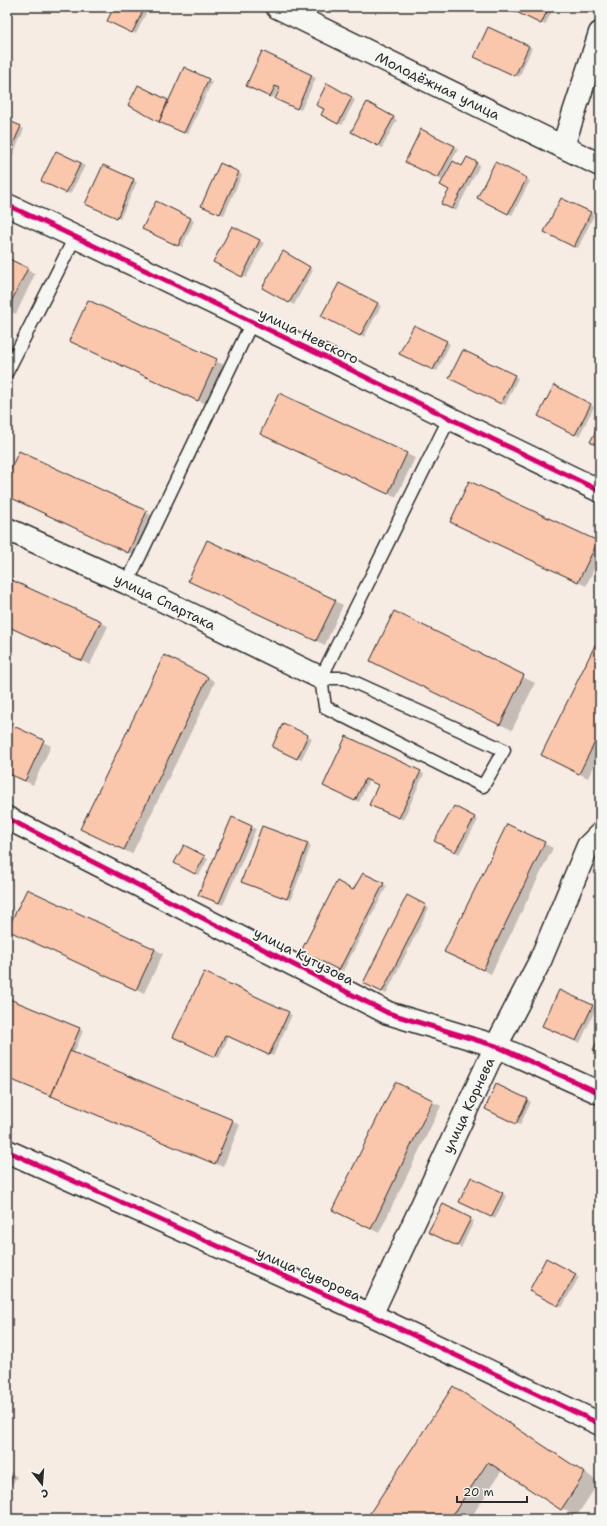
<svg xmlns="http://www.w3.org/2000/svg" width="607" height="1526" font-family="'Shantell Sans',sans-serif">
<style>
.shadow{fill:#0003}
.building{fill:#fac6ac;stroke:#2b2b2b}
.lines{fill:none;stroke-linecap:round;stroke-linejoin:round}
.service-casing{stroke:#2b2b2b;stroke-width:15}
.minor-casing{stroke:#2b2b2b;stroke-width:25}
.tertiary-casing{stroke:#2b2b2b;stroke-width:25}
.service{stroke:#f6f6f2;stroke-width:12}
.minor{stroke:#f6f6f2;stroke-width:22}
.tertiary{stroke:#f6f6f2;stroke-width:22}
.cycleway-casing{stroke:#f6f6f2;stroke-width:8}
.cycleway{stroke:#d6006c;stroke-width:5}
.labels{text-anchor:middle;stroke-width:3.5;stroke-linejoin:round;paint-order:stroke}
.street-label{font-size:14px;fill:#2b2b2b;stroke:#f6f6f2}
</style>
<rect width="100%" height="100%" fill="#f7ece4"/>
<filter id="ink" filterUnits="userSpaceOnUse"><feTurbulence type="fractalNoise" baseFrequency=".025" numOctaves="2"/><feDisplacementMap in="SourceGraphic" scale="8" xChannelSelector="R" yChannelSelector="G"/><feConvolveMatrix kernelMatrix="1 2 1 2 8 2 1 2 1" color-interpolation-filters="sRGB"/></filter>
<g filter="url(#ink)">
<g class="shadow">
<path d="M 115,7 L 149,7 L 136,34 L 112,23 Z"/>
<path d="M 508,7 L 554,7 L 545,25 Z"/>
<path d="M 488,28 L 532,48 L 519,77 L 479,59 Z"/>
<path d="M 263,53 L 316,78 L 301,110 L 280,101 L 281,88 L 279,87 L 274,98 L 251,88 Z"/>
<path d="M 184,69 L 212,82 L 188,134 L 133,107 L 138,86 L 169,102 Z"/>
<path d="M 327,85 L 355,100 L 342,125 L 322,115 L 325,109 Z"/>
<path d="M 368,104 L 397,120 L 382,148 L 353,132 Z"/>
<path d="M 7,121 L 24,129 L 8,167 L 7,167 Z"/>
<path d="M 422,130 L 458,149 L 442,180 L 410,164 Z"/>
<path d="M 57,152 L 85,166 L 70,194 L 46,182 Z"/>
<path d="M 467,158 L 480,165 L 456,211 L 443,204 Z"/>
<path d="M 103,166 L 137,182 L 120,219 L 90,205 Z"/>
<path d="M 238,173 L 242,175 L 224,215 L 206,208 Z"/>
<path d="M 526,179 L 530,181 L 512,215 L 482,200 Z"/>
<path d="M 156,202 L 194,221 L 182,247 L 147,231 Z"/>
<path d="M 590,213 L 594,215 L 578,248 L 549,234 Z"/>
<path d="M 233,227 L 264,243 L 246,278 L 215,262 Z"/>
<path d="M 283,253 L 313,270 L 294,305 L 264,288 Z"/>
<path d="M 7,259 L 35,274 L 16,314 L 7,310 Z"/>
<path d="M 339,284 L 381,306 L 364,337 L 323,315 Z"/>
<path d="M 89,301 L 224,365 L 206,404 L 78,345 Z"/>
<path d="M 414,326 L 450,344 L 437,371 L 404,355 Z"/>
<path d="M 463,351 L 518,378 L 505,405 L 454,380 Z"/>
<path d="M 554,387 L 594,407 L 579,436 L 539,416 Z"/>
<path d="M 279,394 L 415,458 L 396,497 L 269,438 Z"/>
<path d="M 19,453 L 155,517 L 136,556 L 7,496 L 7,479 Z"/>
<path d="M 458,525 L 597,542 L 600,543 L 600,556 L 586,586 Z"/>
<path d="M 7,579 L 108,626 L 90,665 L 7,626 Z"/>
<path d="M 189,581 L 335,601 L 343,605 L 325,645 Z"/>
<path d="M 394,613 L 535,683 L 512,730 L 382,667 Z"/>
<path d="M 600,637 L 600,752 L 588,778 L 550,760 Z"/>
<path d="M 208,677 L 215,682 L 132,854 L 89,833 Z"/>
<path d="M 7,724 L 51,746 L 33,785 L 7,773 Z"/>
<path d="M 283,725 L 312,738 L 301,760 L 277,749 Z"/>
<path d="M 347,738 L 424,774 L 403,820 L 374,806 L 379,785 L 369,780 L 359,802 L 328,788 Z"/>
<path d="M 454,807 L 478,820 L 459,854 L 436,841 Z"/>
<path d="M 232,818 L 256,829 L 223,905 L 203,896 Z"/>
<path d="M 507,825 L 553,848 L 491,974 L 453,956 Z"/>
<path d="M 307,844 L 311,846 L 291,900 L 246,883 Z"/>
<path d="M 184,846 L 208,859 L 199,875 L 175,863 Z"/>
<path d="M 363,874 L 387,886 L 343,971 L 302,950 L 354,892 Z"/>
<path d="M 425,906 L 429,908 L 386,994 L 368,985 Z"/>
<path d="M 16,934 L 155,949 L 163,954 L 144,993 Z"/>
<path d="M 204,974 L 292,1015 L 273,1056 L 229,1036 L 219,1058 L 178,1039 Z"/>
<path d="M 7,999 L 83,1031 L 74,1053 L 240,1125 L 223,1167 L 7,1077 Z"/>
<path d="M 592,1006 L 596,1008 L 580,1043 L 547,1028 Z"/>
<path d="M 395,1083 L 441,1106 L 379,1233 L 341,1214 Z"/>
<path d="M 497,1086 L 531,1102 L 520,1125 L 489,1111 Z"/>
<path d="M 502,1194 L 506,1196 L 495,1219 L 463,1203 Z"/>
<path d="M 470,1219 L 474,1221 L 461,1248 L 433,1234 Z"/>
<path d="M 546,1259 L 579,1277 L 562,1307 L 530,1290 Z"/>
<path d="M 454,1387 L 599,1482 L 576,1517 L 502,1470 L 470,1519 L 367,1519 Z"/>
<path d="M 7,1470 L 17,1477 L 7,1491 Z"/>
</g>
<g class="building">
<path d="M 114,7 L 145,7 L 132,33 L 107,21 Z"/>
<path d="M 506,7 L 549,7 L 541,24 Z"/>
<path d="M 488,27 L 529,46 L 515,76 L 474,57 Z"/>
<path d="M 262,51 L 312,75 L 297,109 L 275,99 L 280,88 L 275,86 L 270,97 L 246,86 Z"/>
<path d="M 184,67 L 209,79 L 184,133 L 159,122 Z"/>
<path d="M 327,83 L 352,97 L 338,124 L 321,115 L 324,109 L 316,105 Z"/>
<path d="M 138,85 L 168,100 L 159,122 L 128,105 Z"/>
<path d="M 367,102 L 394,117 L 378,146 L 351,132 Z"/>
<path d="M 7,120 L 21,126 L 7,158 Z"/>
<path d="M 421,129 L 455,146 L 438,178 L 405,162 Z"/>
<path d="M 56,151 L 81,163 L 66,193 L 41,181 Z"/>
<path d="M 467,157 L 477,162 L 452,209 L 441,204 L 449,190 L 440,185 L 453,161 L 462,166 Z"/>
<path d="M 495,162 L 527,178 L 508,214 L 477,198 Z"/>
<path d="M 220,163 L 239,172 L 220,214 L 201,206 Z"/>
<path d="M 103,165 L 134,179 L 117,218 L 85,204 Z"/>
<path d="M 561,198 L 591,212 L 574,247 L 544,232 Z"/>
<path d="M 156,201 L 191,218 L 178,246 L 142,229 Z"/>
<path d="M 232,226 L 260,240 L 242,277 L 213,262 Z"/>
<path d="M 283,251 L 310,267 L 289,303 L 262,288 Z"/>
<path d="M 7,258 L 28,268 L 7,310 Z"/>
<path d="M 339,283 L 378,303 L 360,336 L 321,316 Z"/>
<path d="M 88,300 L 217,359 L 198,401 L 69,341 Z"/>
<path d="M 414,325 L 447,341 L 433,370 L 399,354 Z"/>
<path d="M 463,350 L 515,375 L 501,404 L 449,378 Z"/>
<path d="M 554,385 L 591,404 L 575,435 L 538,416 Z"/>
<path d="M 279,393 L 407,453 L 388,494 L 260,434 Z"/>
<path d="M 600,423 L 600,447 L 590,442 Z"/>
<path d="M 19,451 L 147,511 L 128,553 L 7,496 L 7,476 Z"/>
<path d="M 469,481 L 598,541 L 578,582 L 450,522 Z"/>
<path d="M 207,540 L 336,600 L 316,641 L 188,581 Z"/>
<path d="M 7,578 L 101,621 L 82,661 L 7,626 Z"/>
<path d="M 394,611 L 524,675 L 500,725 L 370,661 Z"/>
<path d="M 600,635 L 600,732 L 579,774 L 541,755 Z"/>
<path d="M 164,655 L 208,677 L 124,850 L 80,829 Z"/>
<path d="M 7,723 L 44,740 L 25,781 L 7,773 Z"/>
<path d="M 283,723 L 308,735 L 297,759 L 272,747 Z"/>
<path d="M 346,736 L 421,771 L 399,818 L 369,805 L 378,785 L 365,779 L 355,801 L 323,786 Z"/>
<path d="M 454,806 L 475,817 L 455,852 L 434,841 Z"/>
<path d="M 232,817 L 252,826 L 219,903 L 198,895 Z"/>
<path d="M 507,824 L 545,842 L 483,970 L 444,952 Z"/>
<path d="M 262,826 L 308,843 L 287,899 L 241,882 Z"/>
<path d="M 184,845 L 205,856 L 195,874 L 174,863 Z"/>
<path d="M 363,873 L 384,883 L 339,970 L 301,951 L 337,881 L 353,890 Z"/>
<path d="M 27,889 L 155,949 L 136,990 L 7,930 Z"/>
<path d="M 407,895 L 426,905 L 382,992 L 363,983 Z"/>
<path d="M 600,906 L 600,916 L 596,914 Z"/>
<path d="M 204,972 L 289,1012 L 269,1055 L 225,1035 L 215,1057 L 173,1037 Z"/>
<path d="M 559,990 L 593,1005 L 576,1041 L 542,1026 Z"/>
<path d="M 7,998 L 80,1028 L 51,1096 L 7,1078 Z"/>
<path d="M 600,1035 L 600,1053 L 593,1050 Z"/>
<path d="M 70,1051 L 233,1120 L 215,1164 L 51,1096 Z"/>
<path d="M 395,1082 L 433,1100 L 371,1229 L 332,1210 Z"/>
<path d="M 496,1084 L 528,1099 L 516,1124 L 485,1109 Z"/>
<path d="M 600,1161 L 600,1177 L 594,1175 Z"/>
<path d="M 471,1177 L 503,1193 L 491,1217 L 459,1202 Z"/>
<path d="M 443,1204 L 471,1218 L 457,1246 L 428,1232 Z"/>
<path d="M 546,1258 L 576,1274 L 558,1306 L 529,1291 Z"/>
<path d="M 453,1386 L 585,1473 L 561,1510 L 488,1462 L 450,1519 L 366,1519 Z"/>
</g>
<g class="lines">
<defs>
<g id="service">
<path d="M 7,372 L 75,237"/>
<path d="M 127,583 L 252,322"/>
<path d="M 321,678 L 345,678 L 504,750 L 483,786 L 325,707 L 321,678 L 449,419"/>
</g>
<g id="minor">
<path id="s1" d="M 277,7 L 600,165"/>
<path d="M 563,146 L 600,33"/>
<path d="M 7,205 C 206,297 402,396 600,491"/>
<path id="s2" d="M 7,529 L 127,583 L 321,678"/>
<path d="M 7,818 L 388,1013 L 496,1046 L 600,1093"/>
<path id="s3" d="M 371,1315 L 496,1046 L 540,961 L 588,846 L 600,834"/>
</g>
<path id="tertiary" d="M 7,1151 L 371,1315 L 600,1424"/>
</defs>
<use href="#service" class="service-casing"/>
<use href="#minor" class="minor-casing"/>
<use href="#tertiary" class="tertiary-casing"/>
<use href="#service" class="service"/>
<use href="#minor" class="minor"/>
<use href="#tertiary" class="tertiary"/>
<defs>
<g id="cycleway">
<path d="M 7,205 C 206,297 402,396 600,491"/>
<path d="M 7,818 L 388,1013 L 496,1046 L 600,1093"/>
<path d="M 7,1151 L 371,1315 L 600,1424"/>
</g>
</defs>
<use href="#cycleway" class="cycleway-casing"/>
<use href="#cycleway" class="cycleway"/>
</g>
</g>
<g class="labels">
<g class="street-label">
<text dy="5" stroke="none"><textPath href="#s1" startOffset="179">Молодёжная улица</textPath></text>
<text transform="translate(309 336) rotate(26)" y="5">улица Невского</text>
<text dy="5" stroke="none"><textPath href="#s2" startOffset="174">улица Спартака</textPath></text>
<text transform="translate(304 956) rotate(27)" y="5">улица Кутузова</text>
<text dy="5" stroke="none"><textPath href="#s3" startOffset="231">улица Корнева</textPath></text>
<text transform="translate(309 1274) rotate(24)" y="5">улица Суворова</text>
</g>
</g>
<rect width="607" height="1526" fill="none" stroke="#f6f6f2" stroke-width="24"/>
<rect x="12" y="12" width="583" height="1502" fill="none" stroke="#2b2b2b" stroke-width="1.5" filter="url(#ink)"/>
<g transform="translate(42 1484) rotate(163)" stroke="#f6f6f2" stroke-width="3" paint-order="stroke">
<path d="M0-3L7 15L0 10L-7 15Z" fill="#2b2b2b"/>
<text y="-6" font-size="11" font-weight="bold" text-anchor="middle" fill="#2b2b2b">С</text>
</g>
<path d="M457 1496v6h70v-6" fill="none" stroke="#2b2b2b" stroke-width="2"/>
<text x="463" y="1496" font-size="12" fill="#2b2b2b" stroke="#f6f6f2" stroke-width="3" paint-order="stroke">20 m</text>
</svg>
